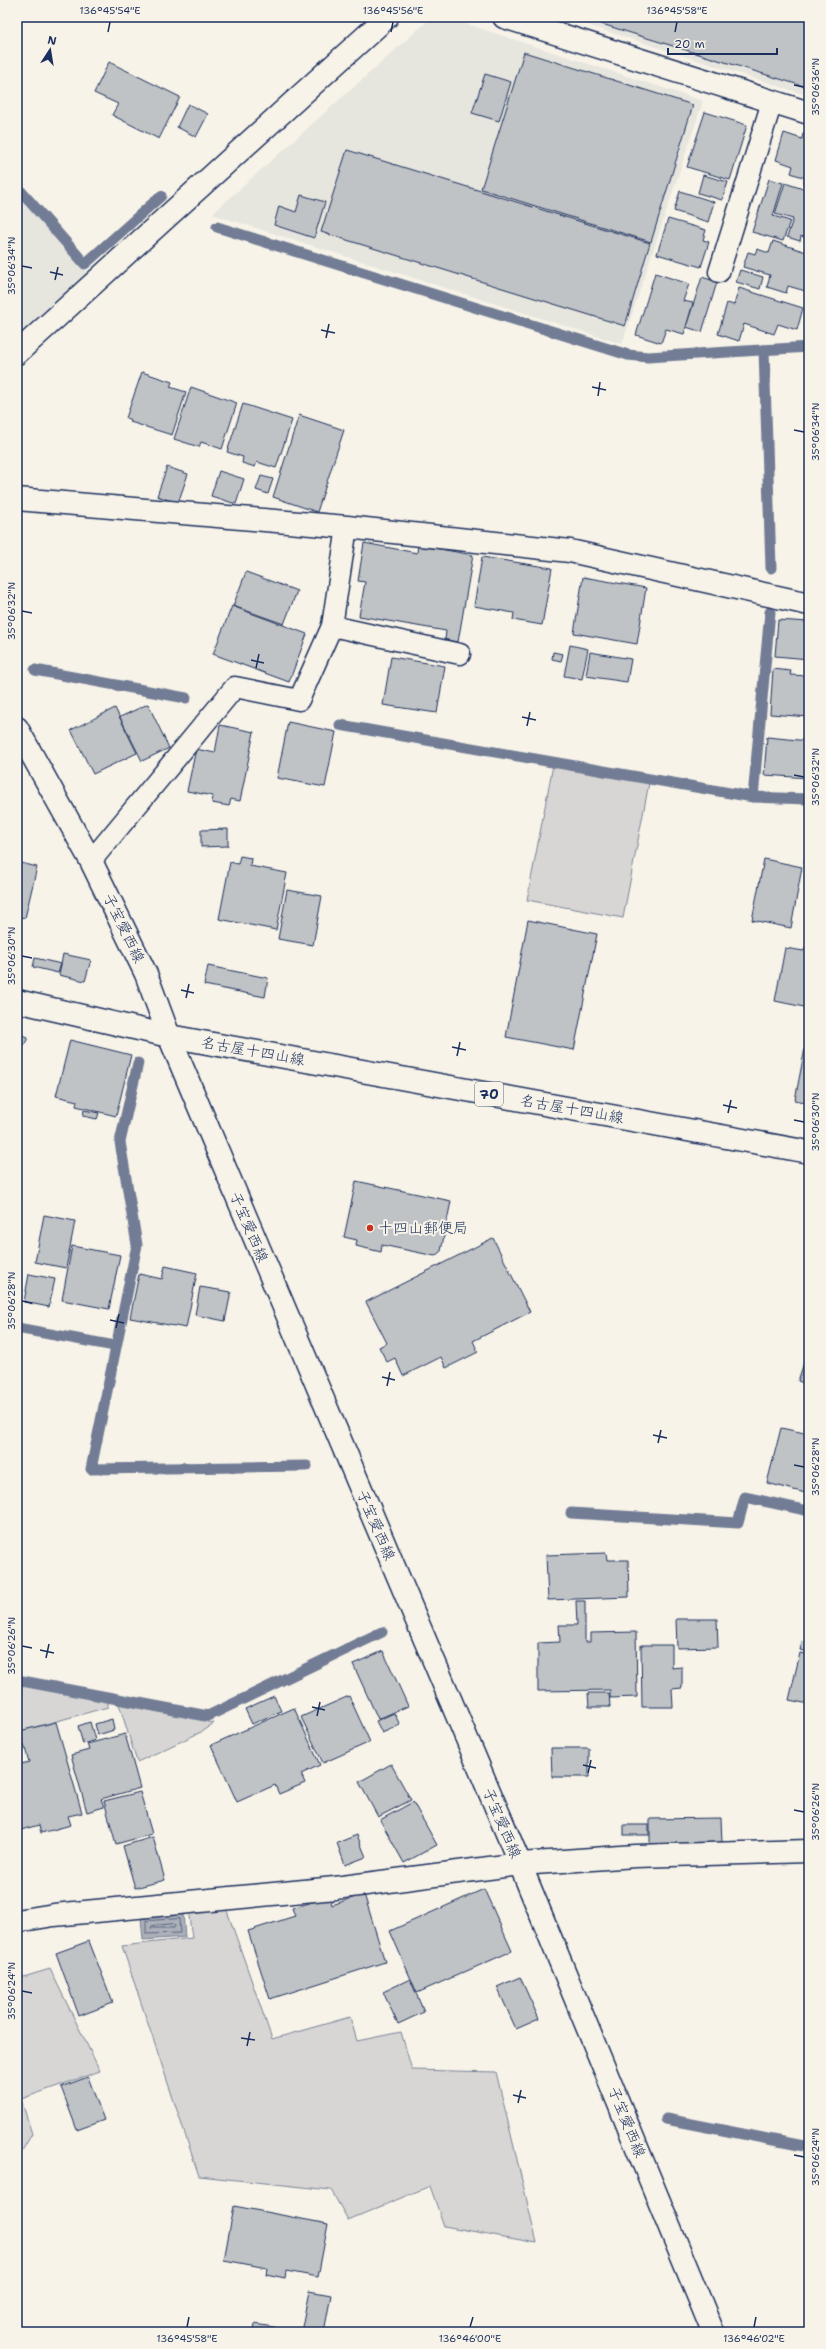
<svg xmlns="http://www.w3.org/2000/svg" width="826" height="2349" font-family="'Shantell Sans','Klee One',sans-serif">
<style>
.built{fill:#e6e5de}
.green{fill:#d7d6d4;stroke:#798299}
.water{fill:#acb0b9;stroke:#727c95}
.lines{fill:none;stroke-linecap:round;stroke-linejoin:round}
.shore{stroke:#556382;stroke-width:1}
.stream{stroke:#727c95;stroke-width:11}
.building{fill:#c0c3c5;stroke:#1b2f5e}
.service-casing{stroke:#1b2f5e;stroke-width:23}
.minor-casing{stroke:#1b2f5e;stroke-width:25}
.tertiary-casing{stroke:#1b2f5e;stroke-width:25}
.secondary-casing{stroke:#1b2f5e;stroke-width:25}
.primary-casing{stroke:#1b2f5e;stroke-width:25}
.service{stroke:#f7f3e8;stroke-width:20}
.minor{stroke:#f7f3e8;stroke-width:22}
.tertiary{stroke:#f7f3e8;stroke-width:22}
.secondary{stroke:#f7f3e8;stroke-width:22}
.primary{stroke:#f7f3e8;stroke-width:22}
.ticks{fill:none;stroke:#1b2f5e;stroke-width:1.5}
.poi-dot{fill:#c8321e;stroke:#f7f3e8;stroke-width:1.5}
.labels{text-anchor:middle;stroke-width:4;stroke-linejoin:round;paint-order:stroke}
.shield{fill:#f7f3e8;stroke:#5d6a87;stroke-width:1}
.shield-label{font-size:14px;font-weight:bold;fill:#1b2f5e}
.street-label{font-size:15px;fill:#1b2f5e;stroke:#f7f3e8}
.poi-label{font-size:15px;fill:#1b2f5e;stroke:#f7f3e8;text-anchor:start}
.neatline{fill:none;stroke:#1b2f5e;stroke-width:1.5}
.ticks-label{font-size:10px;text-anchor:middle;fill:#1b2f5e}
</style>
<rect width="100%" height="100%" fill="#f7f3e8"/>
<filter id="ink" filterUnits="userSpaceOnUse"><feTurbulence type="fractalNoise" baseFrequency=".025" numOctaves="2"/><feDisplacementMap in="SourceGraphic" scale="8" xChannelSelector="R" yChannelSelector="G"/><feConvolveMatrix kernelMatrix="1 2 1 2 8 2 1 2 1" color-interpolation-filters="sRGB"/></filter>
<g filter="url(#ink)">
<g class="built">
<path d="M 432,17 L 445,17 L 703,101 L 622,344 L 212,214 Z"/>
<path d="M 562,17 L 809,17 L 809,96 Z"/>
<path d="M 17,193 L 88,273 L 17,337 Z"/>
</g>
<g class="green">
<path d="M 553,765 L 649,783 L 623,918 L 527,900 Z"/>
<path d="M 17,1684 L 108,1700 L 108,1707 L 17,1732 Z"/>
<path d="M 119,1704 L 214,1723 L 201,1732 L 137,1762 Z"/>
<path d="M 226,1908 L 272,2039 L 350,2017 L 357,2041 L 401,2032 L 412,2070 L 496,2072 L 537,2243 L 444,2226 L 430,2186 L 348,2220 L 331,2190 L 199,2176 L 122,1946 L 192,1938 L 188,1909 Z"/>
<path d="M 50,1969 L 100,2071 L 21,2099 L 32,2134 L 17,2159 L 17,1979 Z"/>
</g>
<path class="water" d="M 183,1914 L 185,1937 L 143,1940 L 141,1918 Z"/>
<g class="lines">
<g class="shore">
<path d="M 179,1919 L 180,1933 L 146,1934 L 146,1921 Z"/>
<path d="M 173,1924 L 175,1926 L 174,1928 L 151,1928 L 152,1926 Z"/>
</g>
<g class="stream">
<path d="M 17,187 L 85,264 L 161,196"/>
<path d="M 217,227 L 628,355 L 648,357 L 809,347"/>
<path d="M 764,350 L 771,568"/>
<path d="M 770,612 L 753,797 L 809,799"/>
<path d="M 35,670 L 186,698"/>
<path d="M 340,725 L 753,797"/>
<path d="M 138,1063 L 120,1142 L 137,1245 L 91,1469 L 307,1466"/>
<path d="M 17,1328 L 115,1346"/>
<path d="M 571,1513 L 738,1523 L 745,1497 L 809,1511"/>
<path d="M 17,1680 L 208,1716 L 382,1632"/>
<path d="M 666,2119 L 809,2147"/>
</g>
</g>
<g class="building">
<path d="M 579,17 L 809,17 L 809,88 Z"/>
<path d="M 524,52 L 693,105 L 651,242 L 481,189 Z"/>
<path d="M 109,62 L 180,97 L 159,139 L 112,115 L 118,104 L 94,93 Z"/>
<path d="M 485,74 L 511,82 L 499,121 L 472,113 Z"/>
<path d="M 188,104 L 208,114 L 196,137 L 177,127 Z"/>
<path d="M 705,112 L 747,125 L 730,180 L 687,167 Z"/>
<path d="M 784,133 L 802,139 L 803,133 L 809,134 L 809,186 L 803,184 L 805,178 L 791,173 L 793,166 L 776,160 Z"/>
<path d="M 347,150 L 650,243 L 625,326 L 321,232 Z"/>
<path d="M 703,175 L 728,182 L 722,200 L 698,193 Z"/>
<path d="M 769,179 L 783,183 L 773,216 L 790,221 L 783,241 L 752,232 Z"/>
<path d="M 785,183 L 809,191 L 809,239 L 801,236 L 800,241 L 787,237 L 793,219 L 775,214 Z"/>
<path d="M 680,191 L 714,202 L 708,222 L 674,211 Z"/>
<path d="M 301,195 L 325,202 L 314,238 L 274,225 L 279,206 L 296,212 Z"/>
<path d="M 668,219 L 706,230 L 703,240 L 709,242 L 701,267 L 657,254 Z"/>
<path d="M 773,241 L 809,253 L 809,292 L 788,286 L 786,293 L 767,287 L 770,275 L 743,267 L 748,252 L 755,254 L 757,249 L 769,253 Z"/>
<path d="M 740,270 L 763,277 L 760,289 L 736,282 Z"/>
<path d="M 655,273 L 689,284 L 683,301 L 693,303 L 684,334 L 666,329 L 661,343 L 636,335 Z"/>
<path d="M 702,277 L 717,282 L 702,332 L 686,327 Z"/>
<path d="M 739,288 L 803,308 L 797,330 L 778,324 L 774,334 L 744,324 L 739,341 L 718,334 L 727,303 L 734,305 Z"/>
<path d="M 142,372 L 172,382 L 170,387 L 186,392 L 172,435 L 130,422 L 131,420 L 126,418 Z"/>
<path d="M 191,387 L 237,403 L 222,449 L 201,442 L 199,447 L 174,439 Z"/>
<path d="M 243,404 L 292,420 L 276,468 L 257,462 L 255,467 L 242,463 L 243,457 L 227,452 Z"/>
<path d="M 299,415 L 344,430 L 317,512 L 273,497 Z"/>
<path d="M 167,467 L 188,474 L 178,503 L 157,496 Z"/>
<path d="M 219,471 L 244,479 L 236,504 L 211,496 Z"/>
<path d="M 261,476 L 273,479 L 268,494 L 256,490 Z"/>
<path d="M 364,543 L 417,553 L 418,545 L 473,555 L 458,642 L 445,640 L 446,631 L 359,616 L 365,582 L 358,581 Z"/>
<path d="M 482,557 L 552,568 L 542,625 L 513,620 L 514,613 L 474,606 Z"/>
<path d="M 246,572 L 297,591 L 284,624 L 233,606 Z"/>
<path d="M 583,577 L 646,588 L 637,644 L 574,633 Z"/>
<path d="M 232,606 L 307,634 L 289,682 L 213,654 Z"/>
<path d="M 778,620 L 809,622 L 809,659 L 775,656 Z"/>
<path d="M 570,645 L 588,649 L 582,679 L 564,676 Z"/>
<path d="M 553,652 L 563,654 L 561,661 L 552,659 Z"/>
<path d="M 590,652 L 631,659 L 627,682 L 586,676 Z"/>
<path d="M 391,657 L 445,666 L 437,713 L 383,705 Z"/>
<path d="M 773,669 L 791,671 L 790,675 L 809,676 L 809,717 L 770,714 Z"/>
<path d="M 148,704 L 169,748 L 142,761 L 120,717 Z"/>
<path d="M 115,708 L 137,753 L 93,774 L 71,730 Z"/>
<path d="M 288,722 L 336,732 L 325,787 L 277,778 Z"/>
<path d="M 220,725 L 254,732 L 240,801 L 231,799 L 229,806 L 212,803 L 213,796 L 187,791 L 196,749 L 215,753 Z"/>
<path d="M 767,737 L 809,741 L 809,778 L 764,775 Z"/>
<path d="M 228,829 L 228,846 L 201,847 L 201,830 Z"/>
<path d="M 809,837 L 809,863 L 804,862 Z"/>
<path d="M 240,856 L 251,858 L 250,866 L 287,873 L 276,930 L 219,919 L 230,862 L 238,864 Z"/>
<path d="M 764,859 L 802,867 L 791,928 L 752,920 Z"/>
<path d="M 17,862 L 37,867 L 25,918 L 17,916 Z"/>
<path d="M 287,890 L 322,896 L 313,945 L 278,939 Z"/>
<path d="M 528,920 L 597,934 L 574,1050 L 506,1037 Z"/>
<path d="M 806,946 L 809,946 L 809,1008 L 775,1001 L 785,948 L 804,951 Z"/>
<path d="M 63,954 L 91,960 L 85,981 L 59,975 Z"/>
<path d="M 35,958 L 61,964 L 58,973 L 33,967 Z"/>
<path d="M 208,966 L 268,978 L 265,997 L 204,985 Z"/>
<path d="M 17,1032 L 28,1038 L 17,1058 Z"/>
<path d="M 70,1040 L 131,1055 L 116,1116 L 76,1106 L 77,1101 L 56,1096 Z"/>
<path d="M 806,1043 L 809,1043 L 809,1103 L 795,1100 Z"/>
<path d="M 84,1110 L 99,1113 L 97,1119 L 83,1116 Z"/>
<path d="M 356,1181 L 451,1201 L 441,1251 L 435,1256 L 382,1245 L 381,1252 L 356,1246 L 357,1240 L 344,1237 Z"/>
<path d="M 44,1215 L 75,1221 L 66,1268 L 35,1262 Z"/>
<path d="M 493,1238 L 530,1312 L 473,1341 L 478,1352 L 446,1368 L 441,1357 L 403,1376 L 395,1358 L 387,1362 L 379,1347 L 387,1343 L 366,1302 Z"/>
<path d="M 72,1246 L 120,1255 L 109,1309 L 62,1300 Z"/>
<path d="M 165,1266 L 197,1273 L 186,1328 L 130,1318 L 139,1274 L 162,1279 Z"/>
<path d="M 29,1274 L 55,1279 L 49,1307 L 24,1302 Z"/>
<path d="M 200,1287 L 231,1292 L 225,1321 L 195,1315 Z"/>
<path d="M 809,1347 L 809,1385 L 798,1381 Z"/>
<path d="M 781,1428 L 809,1434 L 809,1494 L 767,1483 Z"/>
<path d="M 606,1553 L 607,1560 L 628,1560 L 629,1597 L 548,1600 L 546,1555 Z"/>
<path d="M 576,1601 L 585,1601 L 585,1642 L 590,1642 L 590,1633 L 636,1632 L 637,1697 L 610,1698 L 610,1690 L 538,1691 L 538,1643 L 560,1642 L 559,1625 L 577,1625 Z"/>
<path d="M 676,1619 L 717,1619 L 718,1647 L 677,1648 Z"/>
<path d="M 802,1642 L 809,1643 L 809,1652 L 800,1650 Z"/>
<path d="M 641,1645 L 672,1645 L 672,1668 L 682,1667 L 682,1688 L 672,1689 L 673,1707 L 642,1707 Z"/>
<path d="M 383,1651 L 408,1706 L 378,1719 L 353,1664 Z"/>
<path d="M 800,1653 L 809,1655 L 809,1704 L 789,1700 Z"/>
<path d="M 588,1693 L 609,1693 L 610,1707 L 589,1707 Z"/>
<path d="M 274,1696 L 281,1711 L 252,1724 L 245,1709 Z"/>
<path d="M 349,1696 L 370,1742 L 323,1763 L 301,1717 Z"/>
<path d="M 294,1708 L 320,1765 L 301,1774 L 305,1783 L 279,1794 L 275,1785 L 237,1802 L 211,1745 Z"/>
<path d="M 394,1713 L 400,1725 L 382,1733 L 376,1721 Z"/>
<path d="M 112,1719 L 114,1730 L 98,1735 L 95,1724 Z"/>
<path d="M 56,1722 L 82,1813 L 68,1816 L 71,1825 L 41,1833 L 39,1825 L 17,1831 L 17,1765 L 29,1762 L 20,1731 Z"/>
<path d="M 90,1722 L 95,1740 L 83,1744 L 78,1726 Z"/>
<path d="M 125,1734 L 140,1788 L 101,1799 L 104,1807 L 87,1812 L 71,1755 L 89,1750 L 87,1744 Z"/>
<path d="M 551,1748 L 589,1748 L 589,1777 L 552,1777 Z"/>
<path d="M 391,1764 L 411,1800 L 378,1817 L 359,1782 Z"/>
<path d="M 140,1792 L 152,1834 L 116,1844 L 104,1801 Z"/>
<path d="M 413,1802 L 437,1845 L 404,1863 L 380,1820 Z"/>
<path d="M 721,1818 L 722,1843 L 650,1844 L 650,1819 Z"/>
<rect x="624" y="1825" width="25" height="10"/>
<path d="M 357,1835 L 366,1857 L 345,1865 L 337,1843 Z"/>
<path d="M 153,1837 L 165,1880 L 135,1888 L 123,1846 Z"/>
<path d="M 484,1889 L 512,1951 L 417,1993 L 390,1931 Z"/>
<path d="M 364,1894 L 385,1962 L 270,1999 L 248,1931 L 295,1916 L 292,1908 L 330,1897 L 332,1905 Z"/>
<path d="M 89,1941 L 113,2003 L 79,2016 L 56,1953 Z"/>
<path d="M 520,1977 L 539,2019 L 516,2029 L 497,1987 Z"/>
<path d="M 410,1979 L 424,2012 L 398,2024 L 383,1992 Z"/>
<path d="M 88,2077 L 104,2120 L 77,2130 L 61,2087 Z"/>
<path d="M 234,2206 L 328,2224 L 318,2277 L 286,2271 L 285,2278 L 266,2274 L 267,2268 L 224,2260 Z"/>
<path d="M 309,2291 L 331,2295 L 324,2332 L 301,2332 Z"/>
<path d="M 255,2324 L 279,2328 L 278,2332 L 254,2332 Z"/>
</g>
<g class="lines">
<defs>
<g id="service">
<path d="M 719,272 L 772,102"/>
<path d="M 332,626 L 460,654"/>
<path d="M 91,861 L 235,687 L 299,700 L 332,626 L 347,527"/>
</g>
<g id="minor">
<path d="M 504,17 L 809,113"/>
<path d="M 17,499 L 347,527 L 570,551 L 809,604"/>
<path d="M 17,1921 L 54,1915 L 335,1888 L 520,1864 L 635,1856 L 809,1851"/>
</g>
<g id="tertiary">
<path d="M 17,353 L 387,17"/>
<path d="M 17,1001 L 169,1036"/>
</g>
<path id="secondary" d="M 17,728 L 91,861 L 146,974 L 169,1036 L 520,1864 L 713,2332"/>
<path id="primary" d="M 169,1036 L 809,1152"/>
</defs>
<use href="#service" class="service-casing"/>
<use href="#minor" class="minor-casing"/>
<use href="#tertiary" class="tertiary-casing"/>
<use href="#secondary" class="secondary-casing"/>
<use href="#primary" class="primary-casing"/>
<use href="#service" class="service"/>
<use href="#minor" class="minor"/>
<use href="#tertiary" class="tertiary"/>
<use href="#secondary" class="secondary"/>
<use href="#primary" class="primary"/>
</g>
</g>
<path class="ticks" d="M 108,32 L 110,22M 391,32 L 393,22M 675,32 L 677,22M 794,85 L 804,87M 22,266 L 32,268M 50,272 L 63,275M 55,280 L 58,267M 321,330 L 335,333M 326,338 L 329,324M 592,387 L 606,390M 598,396 L 600,382M 794,430 L 804,432M 22,611 L 32,613M 251,660 L 264,663M 256,668 L 259,654M 522,717 L 536,720M 527,726 L 530,712M 794,775 L 804,777M 22,956 L 32,958M 181,990 L 194,993M 186,998 L 189,984M 452,1047 L 466,1050M 457,1056 L 460,1042M 723,1105 L 737,1108M 728,1113 L 731,1100M 794,1120 L 804,1122M 22,1301 L 32,1303M 110,1320 L 124,1323M 116,1328 L 119,1314M 382,1377 L 395,1380M 387,1386 L 390,1372M 653,1435 L 667,1438M 658,1443 L 661,1430M 794,1465 L 804,1467M 22,1646 L 32,1648M 40,1650 L 54,1653M 46,1658 L 49,1644M 312,1707 L 325,1710M 317,1716 L 320,1702M 583,1765 L 596,1768M 588,1773 L 591,1760M 794,1810 L 804,1812M 22,1991 L 32,1993M 241,2038 L 255,2040M 247,2046 L 250,2032M 513,2095 L 526,2098M 518,2103 L 521,2090M 794,2155 L 804,2157M 187,2327 L 189,2317M 470,2327 L 473,2317M 754,2327 L 756,2317"/>
<circle class="poi-dot" cx="370" cy="1228" r="4"/>
<g class="labels">
<rect class="shield" x="475" y="1082" width="28" height="24" rx="3"/>
<g class="shield-label">
<text x="489" y="1099">70</text>
</g>
<g class="street-label">
<text transform="translate(124 928) rotate(64)" y="5">子宝愛西線</text>
<text transform="translate(253 1051) rotate(10)" y="5">名古屋十四山線</text>
<text transform="translate(572 1109) rotate(10)" y="5">名古屋十四山線</text>
<text transform="translate(249 1227) rotate(67)" y="5">子宝愛西線</text>
<text transform="translate(376 1525) rotate(67)" y="5">子宝愛西線</text>
<text transform="translate(502 1823) rotate(67)" y="5">子宝愛西線</text>
<text transform="translate(627 2122) rotate(68)" y="5">子宝愛西線</text>
</g>
<g class="poi-label">
<text x="378" y="1233">十四山郵便局</text>
</g>
</g>
<rect width="826" height="2349" fill="none" stroke="#f7f3e8" stroke-width="44"/>
<g transform="translate(50 50) rotate(12)" stroke="#f7f3e8" stroke-width="3" paint-order="stroke">
<path d="M0-3L7 15L0 10L-7 15Z" fill="#1b2f5e"/>
<text y="-6" font-size="11" font-weight="bold" text-anchor="middle" fill="#1b2f5e">N</text>
</g>
<path d="M668 48v6h109v-6" fill="none" stroke="#1b2f5e" stroke-width="2"/>
<text x="674" y="48" font-size="12" fill="#1b2f5e" stroke="#f7f3e8" stroke-width="3" paint-order="stroke">20 m</text>
<rect x="22" y="22" width="782" height="2305" class="neatline"/>
<g class="ticks-label">
<text x="110" y="14">136°45'54"E</text>
<text x="393" y="14">136°45'56"E</text>
<text x="677" y="14">136°45'58"E</text>
<text transform="translate(815 87) rotate(-90)" y="4">35°06'36"N</text>
<text transform="translate(11 266) rotate(-90)" y="4">35°06'34"N</text>
<text transform="translate(815 432) rotate(-90)" y="4">35°06'34"N</text>
<text transform="translate(11 611) rotate(-90)" y="4">35°06'32"N</text>
<text transform="translate(815 777) rotate(-90)" y="4">35°06'32"N</text>
<text transform="translate(11 956) rotate(-90)" y="4">35°06'30"N</text>
<text transform="translate(815 1122) rotate(-90)" y="4">35°06'30"N</text>
<text transform="translate(11 1301) rotate(-90)" y="4">35°06'28"N</text>
<text transform="translate(815 1467) rotate(-90)" y="4">35°06'28"N</text>
<text transform="translate(11 1646) rotate(-90)" y="4">35°06'26"N</text>
<text transform="translate(815 1812) rotate(-90)" y="4">35°06'26"N</text>
<text transform="translate(11 1991) rotate(-90)" y="4">35°06'24"N</text>
<text transform="translate(815 2157) rotate(-90)" y="4">35°06'24"N</text>
<text x="187" y="2342">136°45'58"E</text>
<text x="470" y="2342">136°46'00"E</text>
<text x="754" y="2342">136°46'02"E</text>
</g>
</svg>
